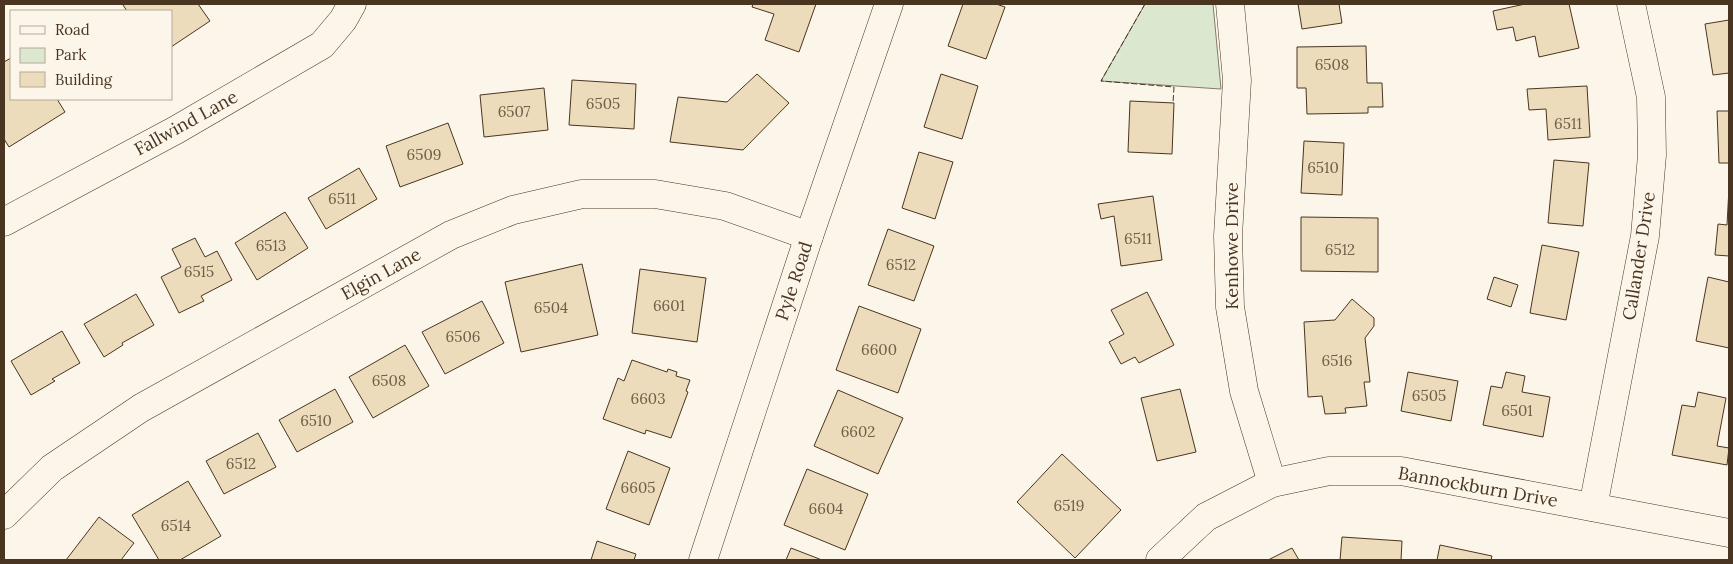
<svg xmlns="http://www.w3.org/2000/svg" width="1733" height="564" font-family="Lora,serif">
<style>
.green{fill:#dce7d0;stroke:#887966}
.building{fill:#ecdcbc;stroke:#4a3520}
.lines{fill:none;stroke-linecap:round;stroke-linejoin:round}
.minor-casing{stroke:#4a3520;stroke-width:29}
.minor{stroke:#fbf6e9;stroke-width:28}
.fence{stroke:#4a3520;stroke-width:1;stroke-dasharray:6 2.5;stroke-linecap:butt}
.labels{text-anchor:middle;stroke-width:4;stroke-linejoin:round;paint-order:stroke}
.number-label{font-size:15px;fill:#725f47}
.street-label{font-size:18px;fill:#4a3520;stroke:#fbf6e9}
</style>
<rect width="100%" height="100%" fill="#fbf6e9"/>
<path class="green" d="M 1145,4 L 1213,4 L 1221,89 L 1101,81 Z"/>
<g class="building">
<path d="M 124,4 L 198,4 L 210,21 L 171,47 L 171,11 L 127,11 L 123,5 Z"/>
<path d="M 753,4 L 816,4 L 799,52 L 765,40 L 774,14 L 752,7 Z"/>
<path d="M 963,4 L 996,4 L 1005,7 L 986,59 L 948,46 Z"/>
<path d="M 1298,4 L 1339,4 L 1342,23 L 1302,29 Z"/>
<path d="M 1525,4 L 1569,4 L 1579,48 L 1539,57 L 1535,36 L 1516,41 L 1513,27 L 1497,30 L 1493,11 Z"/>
<path d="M 1729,20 L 1729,73 L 1713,75 L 1705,24 Z"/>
<path d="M 1366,46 L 1367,83 L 1382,83 L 1383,107 L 1368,107 L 1368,113 L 1307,114 L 1306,88 L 1297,88 L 1297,47 Z"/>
<path d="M 11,58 L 11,99 L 57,99 L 65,112 L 9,147 L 4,139 L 4,62 Z"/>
<path d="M 757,74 L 789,103 L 743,150 L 670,142 L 678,97 L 727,102 Z"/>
<path d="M 941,74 L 978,86 L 962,139 L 924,127 Z"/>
<path d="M 572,80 L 636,84 L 634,129 L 569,125 Z"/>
<path d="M 1587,86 L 1590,137 L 1548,140 L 1546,109 L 1529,110 L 1527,89 Z"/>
<path d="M 544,88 L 548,130 L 484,137 L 480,95 Z"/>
<path d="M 1130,101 L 1174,103 L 1172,154 L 1128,152 Z"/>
<path d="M 1717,111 L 1729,111 L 1729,163 L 1719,163 Z"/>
<path d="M 448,123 L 463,164 L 400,187 L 386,146 Z"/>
<path d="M 1304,141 L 1344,143 L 1342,195 L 1301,193 Z"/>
<path d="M 919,152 L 953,162 L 935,219 L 902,208 Z"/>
<path d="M 1554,160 L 1589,163 L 1583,226 L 1548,223 Z"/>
<path d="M 359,168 L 377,199 L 326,229 L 308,198 Z"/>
<path d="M 1729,188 L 1729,256 L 1715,255 L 1718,224 L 1727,225 Z"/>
<path d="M 1153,196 L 1162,260 L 1121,266 L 1114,216 L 1101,219 L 1098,204 Z"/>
<path d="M 285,212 L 308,248 L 257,280 L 235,243 Z"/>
<path d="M 1301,217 L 1378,218 L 1378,272 L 1301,271 Z"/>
<path d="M 888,229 L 934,246 L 914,301 L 868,285 Z"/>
<path d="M 195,238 L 205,257 L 217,251 L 232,280 L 201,296 L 204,301 L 179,313 L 161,277 L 181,267 L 172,249 Z"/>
<path d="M 1542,245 L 1579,252 L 1566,320 L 1530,313 Z"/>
<path d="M 582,264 L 598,335 L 521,352 L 505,282 Z"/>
<path d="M 640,269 L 706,278 L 697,342 L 632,333 Z"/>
<path d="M 1494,277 L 1518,285 L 1511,307 L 1487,299 Z"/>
<path d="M 1708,277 L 1729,282 L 1729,348 L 1696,341 Z"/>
<path d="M 1147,292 L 1174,345 L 1139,363 L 1135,357 L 1121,364 L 1109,342 L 1124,334 L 1111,310 Z"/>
<path d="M 136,294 L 154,325 L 122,343 L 123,345 L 104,357 L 84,324 Z"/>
<path d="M 1352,299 L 1374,318 L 1374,326 L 1365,338 L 1370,382 L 1364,382 L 1367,406 L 1345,408 L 1346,413 L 1325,414 L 1322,396 L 1308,397 L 1304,322 L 1335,320 Z"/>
<path d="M 482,301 L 504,343 L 445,374 L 422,332 Z"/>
<path d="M 859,306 L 921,329 L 898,393 L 836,370 Z"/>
<path d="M 62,331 L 80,363 L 52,379 L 55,381 L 31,395 L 11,361 Z"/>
<path d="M 405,345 L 429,386 L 373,418 L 349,377 Z"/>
<path d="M 632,360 L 667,372 L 668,369 L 677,372 L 676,376 L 690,380 L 686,391 L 688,392 L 671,438 L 646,430 L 645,434 L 603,419 L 618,378 L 624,381 Z"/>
<path d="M 1408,372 L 1458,381 L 1451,421 L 1401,411 Z"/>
<path d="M 1506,372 L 1525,376 L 1522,392 L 1550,397 L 1543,437 L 1483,425 L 1491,386 L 1502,388 Z"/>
<path d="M 335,389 L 353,422 L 297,452 L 279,420 Z"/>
<path d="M 1180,389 L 1196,452 L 1157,461 L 1141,398 Z"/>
<path d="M 838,390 L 903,418 L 878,474 L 814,446 Z"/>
<path d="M 1698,392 L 1726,398 L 1717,446 L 1729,448 L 1727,465 L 1672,455 L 1682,405 L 1695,407 Z"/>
<path d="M 258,433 L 276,467 L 224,494 L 206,461 Z"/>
<path d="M 628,451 L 670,468 L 649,525 L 606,509 Z"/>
<path d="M 1062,454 L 1121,510 L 1075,558 L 1017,502 Z"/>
<path d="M 807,469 L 868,494 L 845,550 L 784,525 Z"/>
<path d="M 188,481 L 221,536 L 180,560 L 159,560 L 132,515 Z"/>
<path d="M 99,517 L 134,543 L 121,560 L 66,560 Z"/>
<path d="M 1342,537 L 1402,541 L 1401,560 L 1340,560 Z"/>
<path d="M 597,541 L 636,554 L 634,560 L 591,560 Z"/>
<path d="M 1440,545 L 1492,556 L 1491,560 L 1437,560 Z"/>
<path d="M 791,548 L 822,560 L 786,560 Z"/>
<path d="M 1292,548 L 1299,560 L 1268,560 Z"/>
</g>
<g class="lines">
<defs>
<g id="minor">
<path d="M 1230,4 L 1237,80 L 1228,236 L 1230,307 L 1244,391 L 1272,483"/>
<path d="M 4,222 L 176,130 L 322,45 L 343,20 L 352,4"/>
<path d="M 1593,507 L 1645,236 L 1652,155 L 1651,97 L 1631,4"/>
<path d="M 4,515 L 52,468 L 141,408 L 451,235 L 513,210 L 582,194 L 655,194 L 725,206 L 809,236"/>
<path d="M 703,560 L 809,236 L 889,4"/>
<path d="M 1160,560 L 1206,517 L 1272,483 L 1329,471 L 1401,471 L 1729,533"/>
</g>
</defs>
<use href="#minor" class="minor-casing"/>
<use href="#minor" class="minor"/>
<path class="fence" d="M 1145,4 L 1101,81 L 1174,87 L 1173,103"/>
</g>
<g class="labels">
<g class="number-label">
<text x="1332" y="70">6508</text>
<text x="603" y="109">6505</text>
<text x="514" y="117">6507</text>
<text x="1568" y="129">6511</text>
<text x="424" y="160">6509</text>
<text x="1323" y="173">6510</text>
<text x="342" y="204">6511</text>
<text x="1138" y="244">6511</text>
<text x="271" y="251">6513</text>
<text x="1340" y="255">6512</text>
<text x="901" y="270">6512</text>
<text x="199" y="277">6515</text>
<text x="669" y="311">6601</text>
<text x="551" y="313">6504</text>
<text x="463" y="342">6506</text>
<text x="879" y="355">6600</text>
<text x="1337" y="366">6516</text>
<text x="389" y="386">6508</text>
<text x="1429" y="401">6505</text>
<text x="648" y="404">6603</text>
<text x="1517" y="416">6501</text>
<text x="316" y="426">6510</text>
<text x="858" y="437">6602</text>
<text x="241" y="469">6512</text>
<text x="638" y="493">6605</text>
<text x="1069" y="511">6519</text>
<text x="826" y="514">6604</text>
<text x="176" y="531">6514</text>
</g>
<g class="street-label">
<text transform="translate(186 123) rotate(-29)" y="6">Fallwind Lane</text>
<text transform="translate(1232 246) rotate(-90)" y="6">Kenhowe Drive</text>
<text transform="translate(1639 256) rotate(-81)" y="6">Callander Drive</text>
<text transform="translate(381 274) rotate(-29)" y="6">Elgin Lane</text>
<text transform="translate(794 281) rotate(-72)" y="6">Pyle Road</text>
<text transform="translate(1478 487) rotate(10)" y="6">Bannockburn Drive</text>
</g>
</g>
<rect width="1733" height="564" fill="none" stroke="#4a3520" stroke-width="10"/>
<rect x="10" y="10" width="162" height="90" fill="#fbf6e9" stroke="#b4a999"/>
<rect x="20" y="26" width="25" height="8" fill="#fbf6e9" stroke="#b4a999"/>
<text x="55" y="35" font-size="15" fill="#4a3520">Road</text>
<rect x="20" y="48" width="25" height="15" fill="#dce7d0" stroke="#b4a999"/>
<text x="55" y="60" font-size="15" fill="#4a3520">Park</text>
<rect x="20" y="72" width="25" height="15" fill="#ecdcbc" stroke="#b4a999"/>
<text x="55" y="85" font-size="15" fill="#4a3520">Building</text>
</svg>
